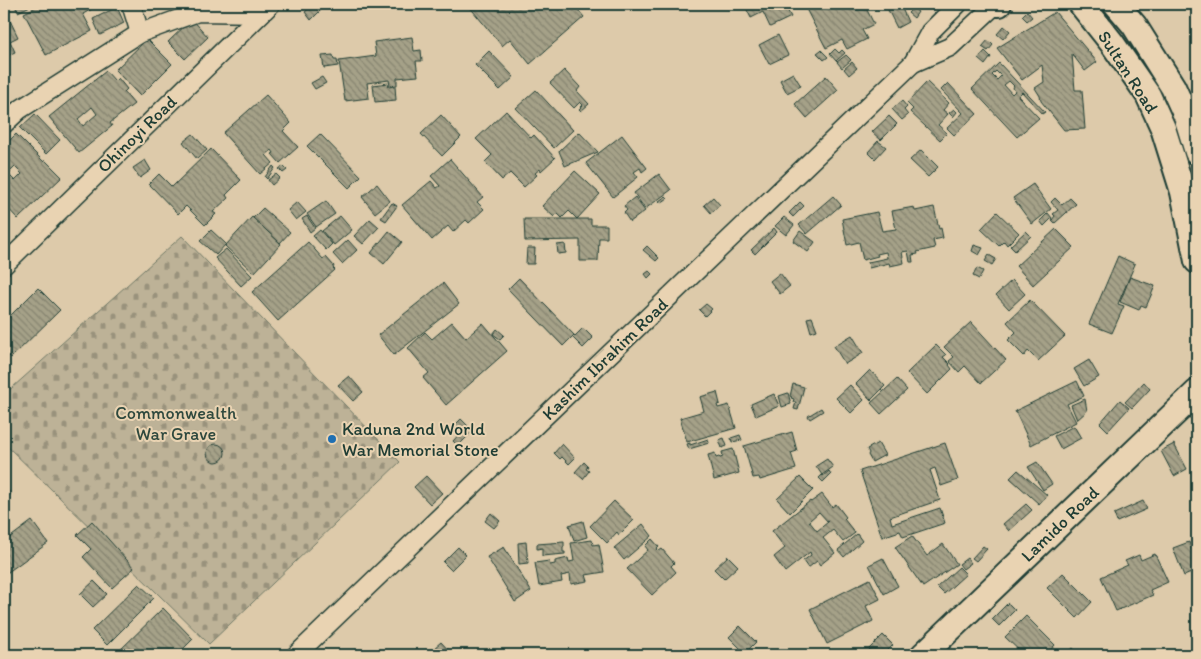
<svg xmlns="http://www.w3.org/2000/svg" width="1201" height="659" font-family="Itim,sans-serif">
<style>
.cemetery{fill:url(#cemetery-stones);stroke:#6e7866}
.building{fill:url(#building-back-hatch);stroke:#1f3d34;fill-rule:evenodd}
.lines{fill:none;stroke-linecap:round;stroke-linejoin:round}
.street-casing{stroke:#1f3d34;stroke-width:21}
.secondary-casing{stroke:#1f3d34;stroke-width:28}
.street{stroke:#e9d3b2;stroke-width:18}
.secondary{stroke:#e9d3b2;stroke-width:24}
.poi-dot{fill:#1f6fb2;stroke:#e9d3b2;stroke-width:2}
.labels{text-anchor:middle;stroke-width:4;stroke-linejoin:round;paint-order:stroke}
.street-label{font-size:18px;fill:#1f3d34;stroke:#e9d3b2}
.park-label{font-size:18px;fill:#2f493e;stroke:#e9d3b2}
.poi-label{font-size:18px;fill:#1f3d34;stroke:#e9d3b2;text-anchor:start}
</style>
<defs>
<pattern id="cemetery-stones" width="16" height="16" patternUnits="userSpaceOnUse" patternTransform="scale(1.25)"><rect width="16" height="16" fill="#bdb297"/><path d="M2 7V4a2 2 0 0 1 4 0v3zM10 15v-3a2 2 0 0 1 4 0v3z" fill="#99927c"/></pattern>
<pattern id="building-back-hatch" width="6" height="6" patternUnits="userSpaceOnUse" patternTransform="scale(1.25)"><rect width="6" height="6" fill="#a5a188"/><path d="M-1 5l2 2M0 0l6 6M5-1l2 2" fill="none" stroke="#868470"/></pattern>
</defs>
<rect width="100%" height="100%" fill="#ddcaaa"/>
<filter id="ink" filterUnits="userSpaceOnUse"><feTurbulence type="fractalNoise" baseFrequency=".02" numOctaves="2"/><feDisplacementMap in="SourceGraphic" scale="10" xChannelSelector="R" yChannelSelector="G"/><feConvolveMatrix kernelMatrix="1 2 1 2 8 2 1 2 1" color-interpolation-filters="sRGB"/></filter>
<g filter="url(#ink)">
<path class="cemetery" d="M 182,236 L 400,462 L 209,644 L 4,443 L 4,395 Z"/>
<g class="building">
<path d="M 14,4 L 34,4 L 18,12 Z"/>
<path d="M 42,4 L 89,4 L 92,9 L 83,14 L 92,31 L 46,55 L 24,13 Z"/>
<path d="M 314,4 L 321,4 L 324,7 L 311,20 L 305,12 Z"/>
<path d="M 469,4 L 573,4 L 584,17 L 530,64 L 510,39 L 502,46 L 468,5 Z"/>
<path d="M 744,4 L 784,4 L 791,17 L 770,27 L 763,12 L 751,18 Z"/>
<path d="M 806,4 L 864,4 L 874,24 L 862,30 L 867,39 L 847,49 L 842,40 L 826,48 L 804,5 Z"/>
<path d="M 896,4 L 900,4 L 908,22 L 897,28 L 887,8 Z"/>
<path d="M 916,4 L 927,4 L 921,9 Z"/>
<path d="M 117,7 L 124,23 L 100,35 L 93,19 Z"/>
<path d="M 4,8 L 18,37 L 10,41 L 15,52 L 4,57 Z"/>
<path d="M 913,8 L 918,12 L 914,18 L 908,13 Z"/>
<path d="M 1027,11 L 1032,17 L 1027,21 L 1022,16 Z"/>
<path d="M 1055,12 L 1097,62 L 1085,71 L 1072,54 L 1075,90 L 1082,90 L 1085,129 L 1064,130 L 1041,101 L 1040,96 L 1035,88 L 1044,82 L 1042,65 L 1022,80 L 997,48 Z"/>
<path d="M 192,19 L 208,37 L 185,59 L 168,42 Z"/>
<path d="M 1004,26 L 1010,31 L 1003,39 L 997,34 Z"/>
<path d="M 778,35 L 788,55 L 769,64 L 759,45 Z"/>
<path d="M 412,37 L 414,51 L 421,50 L 422,61 L 416,61 L 418,76 L 397,78 L 397,85 L 390,86 L 389,80 L 367,83 L 369,98 L 345,101 L 339,61 L 376,56 L 374,42 Z"/>
<path d="M 147,39 L 172,64 L 140,96 L 115,70 Z"/>
<path d="M 988,40 L 993,45 L 988,51 L 982,47 Z"/>
<path d="M 835,49 L 839,53 L 842,50 L 845,53 L 836,61 L 830,54 Z"/>
<path d="M 821,50 L 828,57 L 824,60 L 817,53 Z"/>
<path d="M 489,51 L 514,77 L 500,90 L 475,65 Z"/>
<path d="M 985,51 L 991,57 L 985,65 L 978,59 Z"/>
<path d="M 333,55 L 334,60 L 337,60 L 338,66 L 324,68 L 322,56 Z"/>
<path d="M 846,55 L 851,60 L 842,68 L 837,62 Z"/>
<path d="M 852,62 L 857,68 L 849,75 L 844,69 Z"/>
<path d="M 999,63 L 1045,112 L 1042,114 L 1022,92 L 1018,96 L 1039,118 L 1017,137 L 972,89 ZM 996,71 L 1001,76 L 997,80 L 992,75 ZM 1009,81 L 1014,86 L 1013,88 L 1015,91 L 1012,94 L 1004,85 Z"/>
<path d="M 564,70 L 580,87 L 577,91 L 589,104 L 581,111 L 579,109 L 583,105 L 580,102 L 574,108 L 550,83 Z"/>
<path d="M 106,71 L 115,81 L 118,78 L 127,89 L 124,92 L 134,104 L 110,123 L 112,126 L 79,153 L 49,117 ZM 92,107 L 97,114 L 83,126 L 78,119 Z"/>
<path d="M 793,73 L 801,86 L 787,93 L 780,80 Z"/>
<path d="M 826,76 L 838,90 L 807,118 L 795,104 Z"/>
<path d="M 322,77 L 326,83 L 315,89 L 311,83 Z"/>
<path d="M 927,82 L 949,103 L 943,110 L 948,114 L 938,125 L 947,133 L 940,140 L 910,112 L 913,109 L 907,103 Z"/>
<path d="M 388,83 L 389,87 L 395,86 L 396,100 L 375,102 L 373,85 Z"/>
<path d="M 948,83 L 977,114 L 954,135 L 947,128 L 963,113 L 941,90 Z"/>
<path d="M 536,90 L 573,130 L 554,148 L 516,108 Z"/>
<path d="M 266,95 L 291,123 L 283,131 L 298,147 L 280,163 L 272,154 L 274,153 L 272,150 L 266,155 L 273,163 L 260,174 L 223,133 Z"/>
<path d="M 902,101 L 907,107 L 904,110 L 908,115 L 902,120 L 892,109 Z"/>
<path d="M 954,109 L 957,112 L 953,117 L 949,113 Z"/>
<path d="M 506,111 L 531,138 L 534,135 L 555,158 L 541,171 L 540,169 L 535,173 L 537,175 L 524,187 L 510,173 L 502,180 L 485,162 L 492,155 L 476,139 Z"/>
<path d="M 35,114 L 60,140 L 46,154 L 20,128 Z"/>
<path d="M 441,115 L 461,137 L 442,156 L 421,134 Z"/>
<path d="M 889,116 L 897,124 L 881,140 L 872,132 Z"/>
<path d="M 579,132 L 598,152 L 565,166 L 559,151 Z"/>
<path d="M 16,134 L 44,162 L 45,160 L 62,177 L 18,219 L 4,204 L 4,146 ZM 15,167 L 22,174 L 15,181 L 8,174 Z"/>
<path d="M 193,134 L 207,150 L 197,159 L 183,142 Z"/>
<path d="M 320,134 L 361,176 L 349,188 L 307,146 Z"/>
<path d="M 622,135 L 647,168 L 642,172 L 640,168 L 634,172 L 638,177 L 613,197 L 586,163 Z"/>
<path d="M 878,141 L 886,147 L 875,159 L 868,152 Z"/>
<path d="M 211,149 L 241,180 L 226,195 L 228,198 L 213,212 L 216,214 L 205,225 L 186,206 L 178,214 L 149,184 L 159,174 L 172,187 Z"/>
<path d="M 921,150 L 938,167 L 928,177 L 910,160 Z"/>
<path d="M 450,159 L 483,197 L 477,202 L 484,209 L 469,223 L 466,220 L 453,232 L 448,226 L 432,240 L 402,205 L 431,181 L 437,188 L 440,186 L 431,176 Z"/>
<path d="M 145,160 L 151,170 L 140,178 L 133,168 Z"/>
<path d="M 273,166 L 275,168 L 267,179 L 265,177 Z"/>
<path d="M 283,166 L 287,170 L 283,173 L 279,169 Z"/>
<path d="M 575,171 L 600,194 L 577,219 L 569,211 L 562,218 L 557,213 L 554,217 L 542,206 Z"/>
<path d="M 276,174 L 280,178 L 272,185 L 268,180 Z"/>
<path d="M 659,174 L 671,190 L 645,209 L 634,193 Z"/>
<path d="M 377,184 L 390,201 L 375,213 L 362,197 Z"/>
<path d="M 1033,184 L 1051,209 L 1032,224 L 1013,198 Z"/>
<path d="M 666,196 L 668,198 L 661,203 L 659,201 Z"/>
<path d="M 833,196 L 841,205 L 807,234 L 799,225 Z"/>
<path d="M 635,197 L 645,211 L 630,222 L 624,213 L 627,210 L 624,206 Z"/>
<path d="M 713,197 L 720,205 L 711,213 L 704,205 Z"/>
<path d="M 1055,198 L 1062,205 L 1070,198 L 1076,204 L 1055,223 L 1052,220 L 1055,216 L 1053,214 L 1058,210 L 1051,202 Z"/>
<path d="M 326,201 L 335,214 L 316,227 L 307,214 Z"/>
<path d="M 297,202 L 306,212 L 296,220 L 288,210 Z"/>
<path d="M 800,202 L 804,206 L 793,217 L 789,213 Z"/>
<path d="M 392,203 L 397,206 L 386,221 L 381,218 Z"/>
<path d="M 914,207 L 915,211 L 934,207 L 939,229 L 941,228 L 943,238 L 933,240 L 935,248 L 917,252 L 918,254 L 912,255 L 913,262 L 910,262 L 908,251 L 902,252 L 904,263 L 890,266 L 889,263 L 869,268 L 868,262 L 887,258 L 886,252 L 877,254 L 878,256 L 863,260 L 859,242 L 847,245 L 842,219 L 877,212 L 882,231 L 896,229 L 892,211 Z"/>
<path d="M 263,208 L 290,232 L 280,243 L 253,218 Z"/>
<path d="M 997,212 L 1019,233 L 1007,245 L 1004,241 L 999,246 L 981,229 Z"/>
<path d="M 1048,213 L 1052,218 L 1044,226 L 1040,221 Z"/>
<path d="M 307,216 L 315,228 L 310,232 L 302,219 Z"/>
<path d="M 340,216 L 352,230 L 334,245 L 322,231 Z"/>
<path d="M 252,217 L 281,244 L 254,273 L 225,246 Z"/>
<path d="M 784,217 L 794,225 L 786,235 L 775,226 Z"/>
<path d="M 370,219 L 379,227 L 363,244 L 354,236 Z"/>
<path d="M 524,219 L 591,219 L 591,225 L 607,225 L 607,238 L 599,238 L 598,261 L 580,261 L 580,240 L 525,241 Z"/>
<path d="M 774,228 L 777,232 L 755,254 L 751,250 Z"/>
<path d="M 1056,229 L 1074,247 L 1033,285 L 1016,266 Z"/>
<path d="M 211,230 L 226,244 L 216,255 L 200,241 Z"/>
<path d="M 320,230 L 332,244 L 326,250 L 313,236 Z"/>
<path d="M 389,231 L 402,242 L 384,264 L 371,253 Z"/>
<path d="M 800,231 L 815,242 L 808,252 L 793,241 Z"/>
<path d="M 1026,231 L 1031,236 L 1015,251 L 1010,246 Z"/>
<path d="M 348,240 L 357,250 L 342,264 L 333,254 Z"/>
<path d="M 308,242 L 323,259 L 326,257 L 334,266 L 333,268 L 335,270 L 278,321 L 252,292 Z"/>
<path d="M 565,244 L 566,253 L 558,254 L 557,245 Z"/>
<path d="M 974,245 L 983,248 L 979,255 L 972,251 Z"/>
<path d="M 647,246 L 659,258 L 656,261 L 643,250 Z"/>
<path d="M 527,248 L 535,248 L 534,264 L 526,264 Z"/>
<path d="M 226,249 L 252,276 L 241,286 L 215,258 Z"/>
<path d="M 989,255 L 996,259 L 992,265 L 985,261 Z"/>
<path d="M 1118,256 L 1135,264 L 1118,304 L 1124,306 L 1112,333 L 1089,324 Z"/>
<path d="M 977,268 L 983,271 L 979,279 L 973,276 Z"/>
<path d="M 649,271 L 652,274 L 648,278 L 645,274 Z"/>
<path d="M 780,273 L 790,286 L 780,294 L 770,281 Z"/>
<path d="M 1130,277 L 1155,286 L 1146,307 L 1141,305 L 1139,310 L 1120,302 Z"/>
<path d="M 519,278 L 574,335 L 563,346 L 508,289 Z"/>
<path d="M 1012,280 L 1025,294 L 1009,309 L 996,295 Z"/>
<path d="M 443,283 L 459,304 L 394,355 L 378,335 Z"/>
<path d="M 38,288 L 60,310 L 11,358 L 4,351 L 4,322 Z"/>
<path d="M 1030,300 L 1065,336 L 1038,361 L 1028,351 L 1024,356 L 1008,340 L 1016,332 L 1007,322 Z"/>
<path d="M 706,304 L 712,309 L 705,316 L 699,310 Z"/>
<path d="M 812,317 L 817,330 L 811,332 L 807,318 Z"/>
<path d="M 452,322 L 466,338 L 483,323 L 507,351 L 446,405 L 423,378 L 429,373 L 408,348 L 425,332 L 432,339 Z"/>
<path d="M 971,322 L 1006,360 L 981,383 L 965,366 L 959,372 L 949,361 L 954,357 L 944,347 Z"/>
<path d="M 583,328 L 593,338 L 583,348 L 573,338 Z"/>
<path d="M 497,329 L 504,335 L 500,339 L 493,334 Z"/>
<path d="M 852,335 L 863,353 L 845,364 L 834,346 Z"/>
<path d="M 936,345 L 946,355 L 943,357 L 950,364 L 949,365 L 952,369 L 927,394 L 907,373 Z"/>
<path d="M 1089,360 L 1099,377 L 1084,386 L 1074,369 Z"/>
<path d="M 870,370 L 885,386 L 871,400 L 856,384 Z"/>
<path d="M 349,376 L 363,392 L 353,401 L 338,385 Z"/>
<path d="M 897,379 L 907,390 L 881,414 L 871,403 Z"/>
<path d="M 1077,381 L 1084,396 L 1067,404 L 1076,422 L 1031,445 L 1015,411 Z"/>
<path d="M 1144,382 L 1150,389 L 1132,408 L 1125,402 Z"/>
<path d="M 793,384 L 804,387 L 798,410 L 794,409 L 796,402 L 793,402 L 794,399 L 791,398 L 792,397 L 790,396 Z"/>
<path d="M 850,385 L 864,400 L 851,413 L 836,398 Z"/>
<path d="M 717,392 L 720,404 L 717,405 L 718,408 L 729,405 L 736,428 L 687,442 L 680,418 L 704,411 L 700,397 Z"/>
<path d="M 788,393 L 791,404 L 782,407 L 779,396 Z"/>
<path d="M 774,394 L 779,406 L 756,416 L 751,404 Z"/>
<path d="M 1085,399 L 1087,411 L 1077,420 L 1071,405 Z"/>
<path d="M 1120,400 L 1129,408 L 1108,431 L 1100,423 Z"/>
<path d="M 821,408 L 823,411 L 810,419 L 808,416 Z"/>
<path d="M 461,419 L 473,431 L 458,446 L 453,441 L 462,431 L 455,425 Z"/>
<path d="M 1074,426 L 1081,438 L 1061,449 L 1054,436 Z"/>
<path d="M 792,432 L 797,451 L 791,453 L 796,469 L 760,480 L 759,477 L 753,478 L 744,446 Z"/>
<path d="M 740,435 L 742,440 L 732,442 L 731,438 Z"/>
<path d="M 724,438 L 727,446 L 722,448 L 719,440 Z"/>
<path d="M 708,439 L 709,443 L 689,449 L 687,444 L 690,443 L 690,445 Z"/>
<path d="M 878,443 L 885,455 L 872,462 L 868,455 L 869,453 L 867,449 Z"/>
<path d="M 945,443 L 958,480 L 941,486 L 935,468 L 930,470 L 940,500 L 890,517 L 892,524 L 940,508 L 945,523 L 903,537 L 900,531 L 882,537 L 860,471 Z"/>
<path d="M 562,444 L 575,458 L 569,464 L 562,457 L 560,459 L 554,453 Z"/>
<path d="M 1174,444 L 1187,469 L 1174,476 L 1161,451 Z"/>
<circle cx="216" cy="453" r="9"/>
<path d="M 733,449 L 739,473 L 714,480 L 708,455 L 715,453 L 716,458 L 719,457 L 720,458 L 723,457 L 722,452 Z"/>
<path d="M 827,459 L 833,467 L 822,475 L 816,466 Z"/>
<path d="M 584,462 L 588,466 L 586,469 L 589,471 L 583,479 L 575,472 Z"/>
<path d="M 1037,462 L 1052,484 L 1043,490 L 1028,467 Z"/>
<path d="M 1018,470 L 1047,495 L 1039,504 L 1010,478 Z"/>
<path d="M 829,471 L 831,474 L 823,482 L 819,478 L 822,475 L 823,476 Z"/>
<path d="M 426,476 L 442,493 L 430,504 L 414,487 Z"/>
<path d="M 800,477 L 813,490 L 790,513 L 777,499 Z"/>
<path d="M 4,485 L 11,494 L 4,499 Z"/>
<path d="M 822,494 L 832,507 L 836,504 L 846,517 L 844,519 L 855,533 L 843,542 L 833,530 L 823,538 L 835,553 L 820,565 L 817,561 L 808,568 L 803,561 L 811,555 L 810,552 L 785,572 L 774,557 L 785,548 L 772,531 L 810,501 L 811,502 ZM 819,512 L 828,522 L 817,531 L 809,521 Z"/>
<path d="M 614,501 L 634,520 L 619,535 L 617,532 L 607,543 L 590,526 Z"/>
<path d="M 1143,501 L 1147,509 L 1117,522 L 1114,514 Z"/>
<path d="M 1026,504 L 1032,510 L 1009,531 L 1003,524 Z"/>
<path d="M 491,513 L 500,521 L 494,528 L 485,521 Z"/>
<path d="M 32,521 L 48,543 L 4,575 L 4,542 Z"/>
<path d="M 92,521 L 134,568 L 112,588 L 83,557 L 91,549 L 77,535 Z"/>
<path d="M 583,521 L 587,537 L 574,541 L 569,525 Z"/>
<path d="M 643,524 L 652,536 L 624,560 L 614,548 Z"/>
<path d="M 857,534 L 862,541 L 844,557 L 838,550 Z"/>
<path d="M 912,536 L 927,556 L 943,544 L 957,564 L 923,587 L 895,547 Z"/>
<path d="M 652,539 L 659,547 L 657,549 L 659,551 L 662,549 L 674,563 L 671,566 L 676,572 L 652,595 L 627,569 L 648,550 L 645,546 Z"/>
<path d="M 592,540 L 593,545 L 599,544 L 604,572 L 586,575 L 588,581 L 571,584 L 570,574 L 561,576 L 562,582 L 539,586 L 535,563 L 549,561 L 550,565 L 555,564 L 555,561 L 568,558 L 569,562 L 574,561 L 571,543 Z"/>
<path d="M 526,542 L 528,563 L 519,564 L 518,543 Z"/>
<path d="M 564,542 L 564,547 L 563,547 L 563,552 L 565,552 L 565,554 L 542,556 L 542,548 L 537,549 L 537,544 Z"/>
<path d="M 1189,542 L 1196,561 L 1193,562 L 1196,571 L 1184,576 L 1173,548 Z"/>
<path d="M 983,546 L 987,549 L 976,561 L 972,558 Z"/>
<path d="M 458,547 L 466,555 L 451,570 L 443,562 Z"/>
<path d="M 504,547 L 531,591 L 515,602 L 487,557 Z"/>
<path d="M 1155,554 L 1168,582 L 1150,590 L 1153,595 L 1116,611 L 1101,577 L 1128,565 L 1125,561 L 1139,555 L 1141,560 Z"/>
<path d="M 728,556 L 738,566 L 724,579 L 714,569 Z"/>
<path d="M 883,558 L 898,586 L 884,594 L 869,565 Z"/>
<path d="M 967,558 L 971,563 L 963,569 L 959,564 Z"/>
<path d="M 959,567 L 966,574 L 944,594 L 937,587 Z"/>
<path d="M 1063,573 L 1092,602 L 1077,618 L 1047,588 Z"/>
<path d="M 870,579 L 880,599 L 866,606 L 873,621 L 827,644 L 810,609 Z"/>
<path d="M 94,581 L 107,594 L 93,607 L 80,594 Z"/>
<path d="M 139,584 L 154,598 L 107,645 L 92,630 Z"/>
<path d="M 1008,603 L 1015,610 L 999,626 L 992,619 Z"/>
<path d="M 163,608 L 193,639 L 177,655 L 117,655 L 116,654 Z"/>
<path d="M 1026,616 L 1055,645 L 1046,655 L 1024,655 L 1005,637 Z"/>
<path d="M 740,626 L 756,642 L 745,653 L 729,637 Z"/>
<path d="M 883,635 L 893,645 L 883,655 L 876,655 L 869,649 Z"/>
<path d="M 441,642 L 453,655 L 426,655 Z"/>
<path d="M 1073,648 L 1080,655 L 1065,655 Z"/>
</g>
<g class="lines">
<defs>
<g id="street">
<path d="M 131,4 L 140,33"/>
<path d="M 913,63 L 950,47 L 996,4"/>
<path d="M 4,124 L 19,110 L 140,33 L 198,12 L 261,13"/>
<path d="M 4,265 L 271,4"/>
<path d="M 296,655 L 913,63 L 930,32 L 958,4"/>
</g>
<g id="secondary">
<path d="M 995,4 L 999,4"/>
<path d="M 1081,4 L 1112,43 L 1148,95 L 1163,128 L 1183,192 L 1197,261"/>
<path d="M 1116,4 L 1134,25 L 1173,87 L 1186,116 L 1197,152"/>
<path d="M 923,655 L 1197,392"/>
</g>
</defs>
<use href="#street" class="street-casing"/>
<use href="#secondary" class="secondary-casing"/>
<use href="#street" class="street"/>
<use href="#secondary" class="secondary"/>
</g>
</g>
<circle class="poi-dot" cx="332" cy="439" r="5"/>
<g class="labels">
<g class="street-label">
<text transform="translate(1128 72) rotate(57)" y="6">Sultan Road</text>
<text transform="translate(137 134) rotate(-44)" y="6">Ohinoyi Road</text>
<text transform="translate(605 359) rotate(-44)" y="6">Kashim Ibrahim Road</text>
<text transform="translate(1060 524) rotate(-44)" y="6">Lamido Road</text>
</g>
<g class="park-label">
<text x="176" y="419">Commonwealth<tspan x="176" dy="21">War Grave</tspan></text>
</g>
<g class="poi-label">
<text x="342" y="435">Kaduna 2nd World<tspan x="342" dy="21">War Memorial Stone</tspan></text>
</g>
</g>
<rect width="1201" height="659" fill="none" stroke="#e9d3b2" stroke-width="20"/>
<rect x="10" y="10" width="1181" height="639" fill="none" stroke="#1f3d34" stroke-width="2" filter="url(#ink)"/>
</svg>
